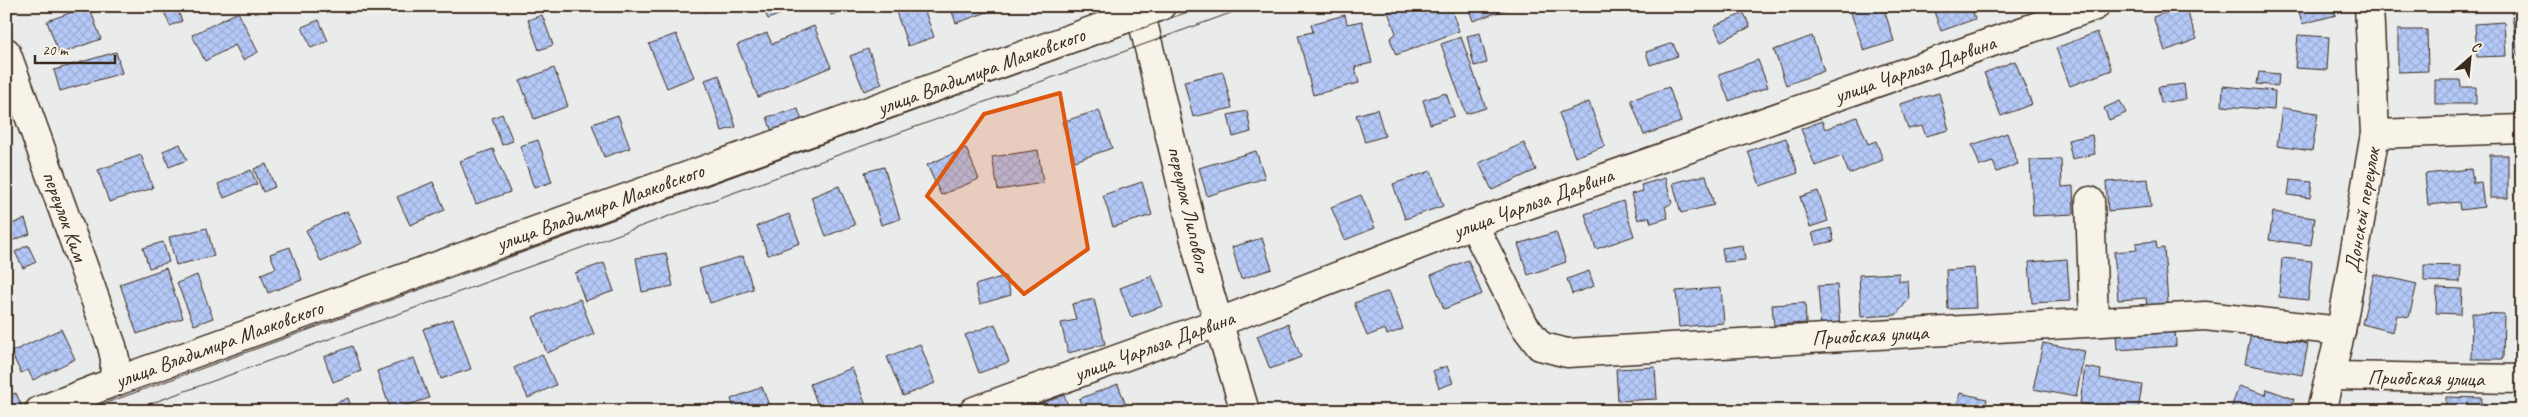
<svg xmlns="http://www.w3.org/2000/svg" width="2528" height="417" font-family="Caveat,sans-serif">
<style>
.building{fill:url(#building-cross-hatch);stroke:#3b2a1e}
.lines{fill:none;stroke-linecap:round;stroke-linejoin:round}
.minor-casing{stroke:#3b2a1e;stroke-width:31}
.minor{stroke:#f7f3e8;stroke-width:28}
.tram{stroke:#3b2a1e;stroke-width:1}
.marked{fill:#df570d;fill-opacity:0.2;stroke:#df570d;stroke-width:4;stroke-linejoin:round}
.labels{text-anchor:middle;stroke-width:4;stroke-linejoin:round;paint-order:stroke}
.street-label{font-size:21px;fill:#3b2a1e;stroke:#f7f3e8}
</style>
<defs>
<pattern id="building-cross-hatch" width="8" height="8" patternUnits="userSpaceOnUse" patternTransform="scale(1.25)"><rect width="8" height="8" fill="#b4c9f8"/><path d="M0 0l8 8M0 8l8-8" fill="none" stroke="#9cadd4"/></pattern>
</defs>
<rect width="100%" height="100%" fill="#eaebeb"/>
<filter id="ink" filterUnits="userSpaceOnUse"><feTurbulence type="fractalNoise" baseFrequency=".02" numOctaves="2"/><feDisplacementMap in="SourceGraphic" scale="10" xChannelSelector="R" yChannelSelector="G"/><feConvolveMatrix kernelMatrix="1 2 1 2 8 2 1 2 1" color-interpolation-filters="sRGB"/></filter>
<g filter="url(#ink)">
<g class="building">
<path d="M 89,6 L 101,39 L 59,54 L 47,21 Z"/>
<path d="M 170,6 L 176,6 L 182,21 L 170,26 L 163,9 Z"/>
<path d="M 701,6 L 718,6 L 704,12 Z"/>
<path d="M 762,6 L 783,6 L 786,12 L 768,19 Z"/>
<path d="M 828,6 L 849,6 L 850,8 L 831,15 Z"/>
<path d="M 894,6 L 923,6 L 934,37 L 908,46 Z"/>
<path d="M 950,6 L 998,6 L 999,8 L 956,23 Z"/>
<path d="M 1030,6 L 1046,6 L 1032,12 Z"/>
<path d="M 1403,6 L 1450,6 L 1459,31 L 1396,55 L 1390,39 L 1396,33 L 1388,12 Z"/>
<path d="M 1468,6 L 1512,6 L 1513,7 L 1473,21 Z"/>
<path d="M 1863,6 L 1883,6 L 1894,41 L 1864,51 L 1850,10 Z"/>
<path d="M 1932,6 L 1971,6 L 1975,19 L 1941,31 Z"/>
<path d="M 2185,6 L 2197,39 L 2165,51 L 2153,17 Z"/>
<path d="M 2298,6 L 2333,6 L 2336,15 L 2302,24 Z"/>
<path d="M 238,12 L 258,52 L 243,60 L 235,45 L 205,61 L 192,35 Z"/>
<path d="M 1744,13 L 1750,27 L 1721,41 L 1714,26 Z"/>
<path d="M 542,15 L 553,45 L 539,50 L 528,20 Z"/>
<path d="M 1345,15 L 1347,24 L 1362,21 L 1372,63 L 1355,67 L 1359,83 L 1313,95 L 1298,35 L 1313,32 L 1311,24 Z"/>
<path d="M 2522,15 L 2522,56 L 2518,56 L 2512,16 Z"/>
<path d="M 319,20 L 328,41 L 311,48 L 302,27 Z"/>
<path d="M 2504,22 L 2506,56 L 2477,57 L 2475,24 Z"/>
<path d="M 814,26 L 831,67 L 758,97 L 737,45 L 767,33 L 772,44 Z"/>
<path d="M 2398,30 L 2427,30 L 2428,71 L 2398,72 Z"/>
<path d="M 2097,32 L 2112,70 L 2070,86 L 2056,48 Z"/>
<path d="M 1480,33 L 1487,63 L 1474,66 L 1467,36 Z"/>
<path d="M 676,34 L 694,77 L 667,88 L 649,44 Z"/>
<path d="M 2298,35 L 2329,37 L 2327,70 L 2295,68 Z"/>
<path d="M 1812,36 L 1824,71 L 1786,85 L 1774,50 Z"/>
<path d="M 1461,37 L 1486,108 L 1466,114 L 1441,44 Z"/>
<path d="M 1673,43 L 1678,56 L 1650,65 L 1646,52 Z"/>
<path d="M 868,49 L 882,84 L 864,91 L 850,56 Z"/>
<path d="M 116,52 L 122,73 L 60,91 L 54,70 Z"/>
<path d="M 1758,60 L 1768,87 L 1729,101 L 1719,74 Z"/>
<path d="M 2015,61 L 2032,104 L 2001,116 L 1984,73 Z"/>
<path d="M 554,68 L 568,106 L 534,119 L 520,81 Z"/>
<path d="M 1223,72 L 1232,108 L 1193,117 L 1184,81 Z"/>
<path d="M 2259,72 L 2279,74 L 2278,86 L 2257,84 Z"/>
<path d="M 719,75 L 736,127 L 722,131 L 705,80 Z"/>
<path d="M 2435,80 L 2460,80 L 2461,87 L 2476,87 L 2476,104 L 2435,104 Z"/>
<path d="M 2184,84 L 2186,99 L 2161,103 L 2158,87 Z"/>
<path d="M 2223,86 L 2275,91 L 2274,110 L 2222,106 Z"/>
<path d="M 1669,87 L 1681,122 L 1644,135 L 1631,100 Z"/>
<path d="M 1446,93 L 1454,116 L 1430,124 L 1423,100 Z"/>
<path d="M 1939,93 L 1949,130 L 1926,136 L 1922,126 L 1908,129 L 1900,104 Z"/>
<path d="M 2120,101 L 2126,113 L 2109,120 L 2104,108 Z"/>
<path d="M 1589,102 L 1605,146 L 1575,157 L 1559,113 Z"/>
<path d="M 2282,108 L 2318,113 L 2312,151 L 2277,146 Z"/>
<path d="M 798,109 L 803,124 L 772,132 L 767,117 Z"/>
<path d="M 1377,109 L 1385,136 L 1365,142 L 1356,115 Z"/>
<path d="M 1099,110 L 1112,148 L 1075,161 L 1062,122 Z"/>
<path d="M 1247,111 L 1251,132 L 1233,137 L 1228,115 Z"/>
<path d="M 502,114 L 513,141 L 502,145 L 492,118 Z"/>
<path d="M 618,115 L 630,148 L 604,157 L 592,124 Z"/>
<path d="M 1857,117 L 1868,144 L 1876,141 L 1883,160 L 1849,174 L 1842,156 L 1815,166 L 1801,129 L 1822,121 L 1825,129 Z"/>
<path d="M 2007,133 L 2018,164 L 1997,172 L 1993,162 L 1980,166 L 1972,145 Z"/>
<path d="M 2092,135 L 2095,154 L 2072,159 L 2068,140 Z"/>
<path d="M 1786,138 L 1798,173 L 1760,186 L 1748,151 Z"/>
<path d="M 538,140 L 552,182 L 534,188 L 520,146 Z"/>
<path d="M 1524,143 L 1536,170 L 1492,190 L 1479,163 Z"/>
<path d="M 180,144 L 187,160 L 169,167 L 163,151 Z"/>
<path d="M 966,148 L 979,179 L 941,195 L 927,165 Z"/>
<path d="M 493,149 L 510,192 L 476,204 L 460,161 Z"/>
<path d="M 1038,150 L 1043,183 L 998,190 L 992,157 Z"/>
<path d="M 1256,151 L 1265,178 L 1207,196 L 1199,168 Z"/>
<path d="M 141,155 L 153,188 L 109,202 L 98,170 Z"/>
<rect x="2490" y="155" width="18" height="43"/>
<path d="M 2061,159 L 2062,187 L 2073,186 L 2074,214 L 2033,216 L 2030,160 Z"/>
<path d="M 266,164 L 275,187 L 263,192 L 254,169 Z"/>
<path d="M 884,167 L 900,219 L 881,225 L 865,172 Z"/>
<path d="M 6,168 L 11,180 L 6,181 Z"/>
<path d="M 2471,169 L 2473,183 L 2481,182 L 2484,207 L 2460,210 L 2459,202 L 2428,205 L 2425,174 Z"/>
<path d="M 251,170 L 257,184 L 224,198 L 218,184 Z"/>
<path d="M 1431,171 L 1443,206 L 1405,219 L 1393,184 Z"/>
<path d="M 1706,175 L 1714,205 L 1681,213 L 1673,183 Z"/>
<path d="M 1665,178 L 1672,203 L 1665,207 L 1668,218 L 1651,223 L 1649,217 L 1638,220 L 1631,194 L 1643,191 L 1641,185 Z"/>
<path d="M 2148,179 L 2151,207 L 2108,211 L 2106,182 Z"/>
<path d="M 2290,180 L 2312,182 L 2310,198 L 2288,195 Z"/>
<path d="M 433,182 L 445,210 L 410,225 L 397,197 Z"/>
<path d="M 1142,182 L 1152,215 L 1113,227 L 1103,195 Z"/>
<path d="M 839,186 L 855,225 L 826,236 L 811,197 Z"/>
<path d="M 1818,191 L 1828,221 L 1810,227 L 1800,197 Z"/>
<path d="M 1361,195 L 1375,228 L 1345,240 L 1331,207 Z"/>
<path d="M 1623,201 L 1634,236 L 1596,249 L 1585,214 Z"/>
<path d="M 347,211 L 362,243 L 321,262 L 306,230 Z"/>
<path d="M 2273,212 L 2315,218 L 2311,245 L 2269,240 Z"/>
<path d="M 789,214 L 800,243 L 768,255 L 757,226 Z"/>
<path d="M 25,219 L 30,234 L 6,243 L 6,226 Z"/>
<path d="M 207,228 L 214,256 L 176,265 L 169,237 Z"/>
<path d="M 1831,228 L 1834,241 L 1816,245 L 1812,233 Z"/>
<path d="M 1556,232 L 1566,262 L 1528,275 L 1518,244 Z"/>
<path d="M 1262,238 L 1272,269 L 1241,279 L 1232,247 Z"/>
<path d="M 2156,241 L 2157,249 L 2164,248 L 2168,304 L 2147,306 L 2146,298 L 2118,300 L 2114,252 L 2137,250 L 2136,243 Z"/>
<path d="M 163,242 L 169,262 L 149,268 L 143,248 Z"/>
<path d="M 28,245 L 36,262 L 23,268 L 15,252 Z"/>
<path d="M 1743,245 L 1745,260 L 1724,262 L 1722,248 Z"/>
<path d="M 290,247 L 302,280 L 268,293 L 261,274 L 276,268 L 270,254 Z"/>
<path d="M 666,253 L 673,286 L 642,292 L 636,258 Z"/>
<path d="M 743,256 L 753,289 L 710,303 L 699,269 Z"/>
<path d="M 2282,258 L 2312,261 L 2308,300 L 2279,297 Z"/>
<path d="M 2067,259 L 2070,301 L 2032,303 L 2029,262 Z"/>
<path d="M 1468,260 L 1482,294 L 1444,309 L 1431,275 Z"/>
<path d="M 604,263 L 614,291 L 585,301 L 575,273 Z"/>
<path d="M 2424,265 L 2461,266 L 2460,282 L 2424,281 Z"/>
<path d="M 166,268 L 183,318 L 137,334 L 120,284 Z"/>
<path d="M 1974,268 L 1976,308 L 1948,309 L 1946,270 Z"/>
<path d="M 1589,271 L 1594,286 L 1572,294 L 1567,279 Z"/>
<path d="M 1899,273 L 1899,281 L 1908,281 L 1909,299 L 1896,315 L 1861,317 L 1859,275 Z"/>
<path d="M 2374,274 L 2417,284 L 2409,317 L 2397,315 L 2393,332 L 2362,324 Z"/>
<path d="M 197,275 L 213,318 L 194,325 L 177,283 Z"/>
<path d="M 1005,276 L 1011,295 L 980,304 L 975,285 Z"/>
<path d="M 1152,276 L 1163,306 L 1131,317 L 1120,288 Z"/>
<path d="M 1837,285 L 1840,327 L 1821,328 L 1818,286 Z"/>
<path d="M 1721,288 L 1724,323 L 1679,327 L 1676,291 Z"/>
<path d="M 2437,288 L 2462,289 L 2461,314 L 2436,313 Z"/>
<path d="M 1389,291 L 1403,329 L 1387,335 L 1385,329 L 1367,336 L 1354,303 Z"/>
<path d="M 580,299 L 594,334 L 547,353 L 533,317 Z"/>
<path d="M 1094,299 L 1105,344 L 1068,353 L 1061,323 L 1076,320 L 1072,304 Z"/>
<path d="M 1805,303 L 1806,323 L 1774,325 L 1772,305 Z"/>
<path d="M 2472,313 L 2504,314 L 2503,359 L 2471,359 Z"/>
<path d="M 453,319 L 471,369 L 441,379 L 423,329 Z"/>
<path d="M 995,324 L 1009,362 L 979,373 L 965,335 Z"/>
<path d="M 1288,324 L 1301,357 L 1270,369 L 1257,336 Z"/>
<path d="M 2175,327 L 2176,346 L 2117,350 L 2116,332 Z"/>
<path d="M 61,329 L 75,359 L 33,380 L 28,370 L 21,373 L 11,352 Z"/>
<path d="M 2251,333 L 2308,344 L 2302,375 L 2245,364 Z"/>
<path d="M 2043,343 L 2085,351 L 2076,397 L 2033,389 Z"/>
<path d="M 920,344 L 935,383 L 903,396 L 887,357 Z"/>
<path d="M 352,346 L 361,371 L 333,382 L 324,357 Z"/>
<path d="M 542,354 L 556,385 L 528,398 L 514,368 Z"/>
<path d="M 414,358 L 429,398 L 391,411 L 377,371 Z"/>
<path d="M 1447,366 L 1453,383 L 1439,388 L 1433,371 Z"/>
<path d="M 1655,367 L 1657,399 L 1618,401 L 1616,369 Z"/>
<path d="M 2085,367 L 2101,370 L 2100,378 L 2142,385 L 2138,411 L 2080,404 Z"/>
<path d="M 852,368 L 868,411 L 820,411 L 810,384 Z"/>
<path d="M 1118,384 L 1126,406 L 1113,411 L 1084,411 L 1079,399 Z"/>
<path d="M 2239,386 L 2266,395 L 2267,389 L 2294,399 L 2290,411 L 2230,411 Z"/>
<path d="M 762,387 L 771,411 L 735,411 L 731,399 Z"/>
<path d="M 16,393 L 23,409 L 6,411 L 6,397 Z"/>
<path d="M 1960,393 L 1987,399 L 1984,411 L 1956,411 Z"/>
<path d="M 1064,395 L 1070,411 L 1038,411 L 1036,405 Z"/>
<path d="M 2446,397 L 2482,398 L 2481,411 L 2446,411 Z"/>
<path d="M 348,398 L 353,411 L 327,411 L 326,407 Z"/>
</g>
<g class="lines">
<defs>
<g id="minor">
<path d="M 1139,6 L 1200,261 L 1245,411"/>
<path d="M 6,52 L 112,346 L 115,359 L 114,382"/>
<path d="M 2375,134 L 2522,129"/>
<path d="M 2090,201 L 2094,322"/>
<path d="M 1473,224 L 1524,325 L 1540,346 L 1567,353 L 2205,316 L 2341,331"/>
<path d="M 2330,376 L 2522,379"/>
<path d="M 39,411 L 114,382 L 1161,6"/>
<path d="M 974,411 L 1217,323 L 1473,224 L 2095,6"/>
<path d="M 2321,411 L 2341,331 L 2375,134 L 2369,6"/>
</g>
</defs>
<use href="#minor" class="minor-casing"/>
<use href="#minor" class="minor"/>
<g class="tram">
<path d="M 84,411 L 1204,6"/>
<path d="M 130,411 L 1250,6"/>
</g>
</g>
</g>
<path class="marked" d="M 1060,93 L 1088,249 L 1024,294 L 927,196 L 984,114 Z"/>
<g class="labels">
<g class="street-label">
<text transform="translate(1915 69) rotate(-19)" y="7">улица Чарльза Дарвина</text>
<text transform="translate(981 71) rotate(-20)" y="7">улица Владимира Маяковского</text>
<text transform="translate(1533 203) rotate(-20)" y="7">улица Чарльза Дарвина</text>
<text transform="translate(600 207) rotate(-20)" y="7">улица Владимира Маяковского</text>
<text transform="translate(1189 209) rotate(77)" y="7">переулок Липового</text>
<text transform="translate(2362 210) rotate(-80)" y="7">Донской переулок</text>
<text transform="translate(65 216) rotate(70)" y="7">переулок Ким</text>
<text transform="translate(1870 335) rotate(-3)" y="7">Приобская улица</text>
<text transform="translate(219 344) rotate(-20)" y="7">улица Владимира Маяковского</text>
<text transform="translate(1154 346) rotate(-20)" y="7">улица Чарльза Дарвина</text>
<text transform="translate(2426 378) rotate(1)" y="7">Приобская улица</text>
</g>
</g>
<rect width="2528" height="417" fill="none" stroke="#f7f3e8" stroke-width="25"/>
<rect x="12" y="12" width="2503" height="392" fill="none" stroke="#3b2a1e" stroke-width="2" filter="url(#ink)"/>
<g transform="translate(2470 58) rotate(27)" stroke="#f7f3e8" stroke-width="4" paint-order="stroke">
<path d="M0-4L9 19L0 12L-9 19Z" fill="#3b2a1e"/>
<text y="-8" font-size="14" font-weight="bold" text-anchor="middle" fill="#3b2a1e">С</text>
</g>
<path d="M35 55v8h80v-8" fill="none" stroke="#3b2a1e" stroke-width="2.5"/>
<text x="42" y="55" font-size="15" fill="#3b2a1e" stroke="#f7f3e8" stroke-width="4" paint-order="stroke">20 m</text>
</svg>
